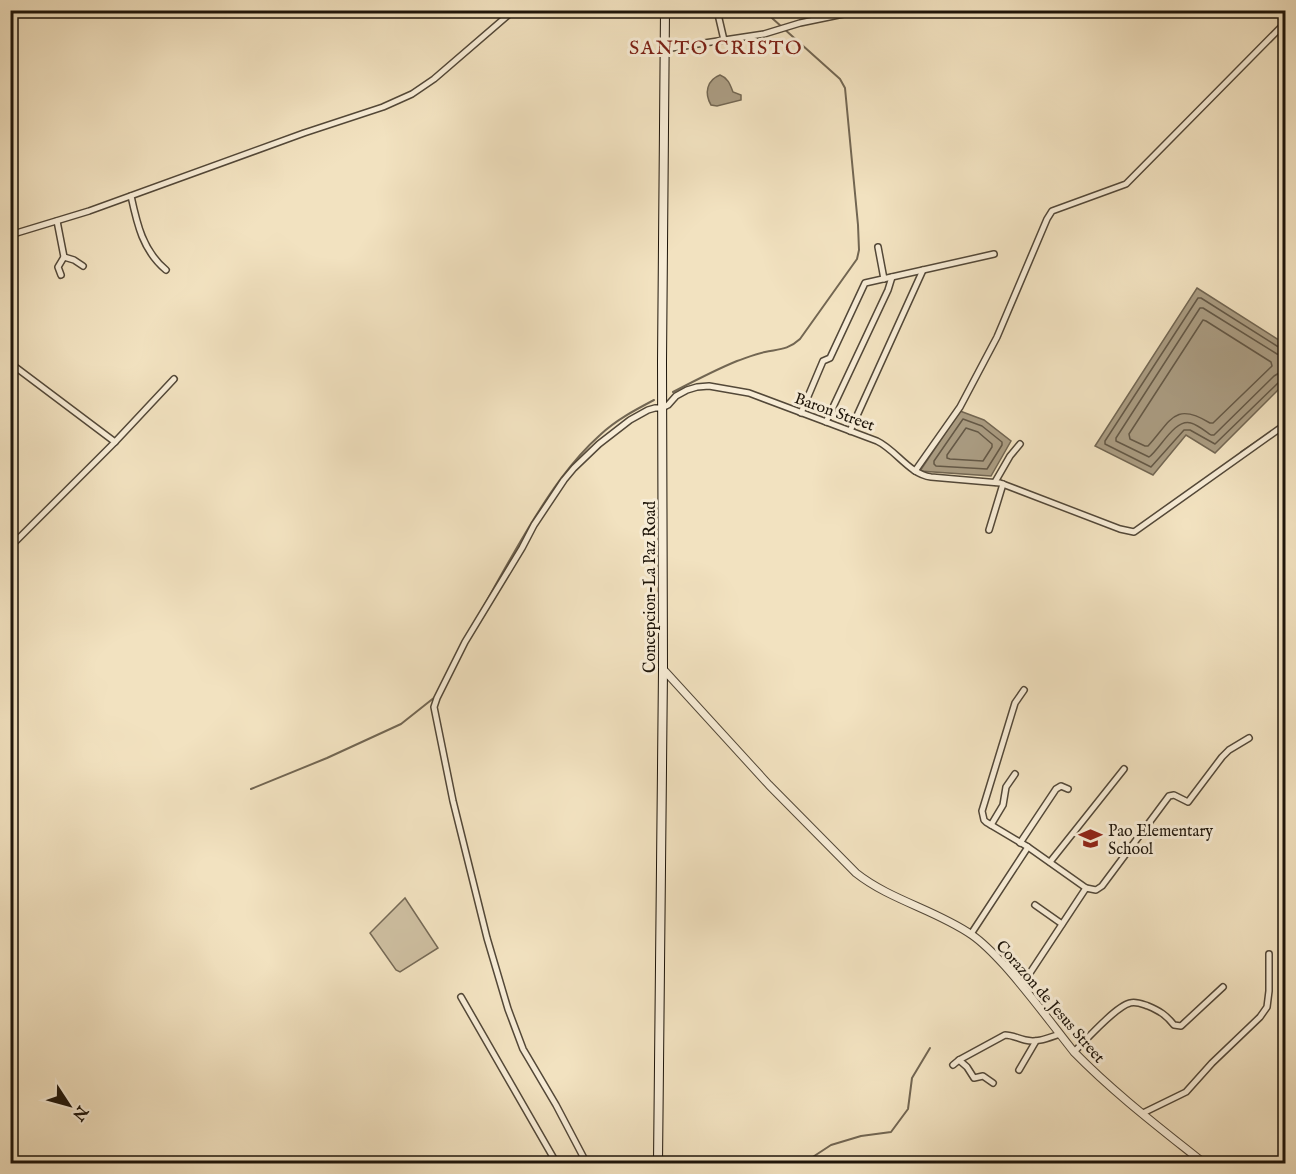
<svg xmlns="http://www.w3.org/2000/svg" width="1296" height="1174" font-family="'IM FELL English',serif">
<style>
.green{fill:#cebfa1;stroke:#766a56;stroke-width:1.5}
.water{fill:#aa9c82;stroke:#726652;stroke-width:1.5}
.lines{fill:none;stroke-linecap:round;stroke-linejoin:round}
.shore{stroke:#645846;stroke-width:1.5}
.stream{stroke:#726652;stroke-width:2}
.minor-casing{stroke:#534838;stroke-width:8}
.tertiary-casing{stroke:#534838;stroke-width:9}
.secondary-casing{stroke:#1e150a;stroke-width:10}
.minor{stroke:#f7ecd6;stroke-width:5}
.tertiary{stroke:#f7ecd6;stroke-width:7}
.secondary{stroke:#f7ecd6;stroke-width:8}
.labels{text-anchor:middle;stroke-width:6;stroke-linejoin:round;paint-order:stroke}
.street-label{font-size:16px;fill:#1e150a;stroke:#f7ecd6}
.poi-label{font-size:16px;fill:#1e150a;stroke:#f7ecd6;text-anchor:start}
.quarter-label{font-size:20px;letter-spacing:1.5px;fill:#7a1f14;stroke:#f7ecd6}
</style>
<rect width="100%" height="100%" fill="#f2e2c0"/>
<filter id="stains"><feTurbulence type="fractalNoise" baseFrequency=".00333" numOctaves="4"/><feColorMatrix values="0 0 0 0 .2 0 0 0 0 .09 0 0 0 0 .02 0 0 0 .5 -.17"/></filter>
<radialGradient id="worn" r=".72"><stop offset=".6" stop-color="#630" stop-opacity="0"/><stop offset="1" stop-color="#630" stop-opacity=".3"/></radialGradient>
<path class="green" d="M 405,898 L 438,948 L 400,972 L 396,970 L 370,933 Z"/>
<g class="water">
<path d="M 720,75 C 728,78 730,84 733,92 L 741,95 L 741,100 L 717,106 L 711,105 C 704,93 707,80 720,75 Z"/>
<path d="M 1197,288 L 1285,344 L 1285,383 L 1215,453 L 1186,435 L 1153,475 L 1095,446 Z"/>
<path d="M 960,411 L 984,420 L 1011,441 L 991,476 L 920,471 Z"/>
</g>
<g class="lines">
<g class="shore">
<path d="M 1203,320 L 1206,321 L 1271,362 L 1272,366 L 1213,423 L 1210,423 C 1174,401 1171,421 1148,446 L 1145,446 L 1130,439 L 1129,434 Z"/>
<path d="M 1286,349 L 1280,348 L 1201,298 L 1198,298 L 1105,441 L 1105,444 L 1151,467 L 1184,430 L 1190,430 L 1215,444 L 1279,382 L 1286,380"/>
<path d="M 1286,356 L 1277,354 L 1203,308 L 1200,308 L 1116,438 L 1116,441 L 1149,457 C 1160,449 1175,418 1191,423 C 1198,425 1205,431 1211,435 L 1214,435 L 1274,376 L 1279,373 L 1286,372"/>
<path d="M 963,419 L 982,426 L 1002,442 L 1002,445 L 987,469 L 936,466 L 934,464 L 934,461 Z"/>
<path d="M 966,428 L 978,432 L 992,444 L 992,447 L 983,461 L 950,459 L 947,458 L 947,455 Z"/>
</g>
<g class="stream">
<path d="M 673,392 C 694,381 715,370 737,361 C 746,358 755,354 765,352 C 779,349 788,350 800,339 L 852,266 L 857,259 L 859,250 L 858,225 L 845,88 L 840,79 L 763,10"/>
<path d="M 1241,452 L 1268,434"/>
<path d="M 483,608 C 498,580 513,554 529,527 C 549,494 571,461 600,435 C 616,420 635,410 654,400"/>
<path d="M 251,789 L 327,758 L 401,724 L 435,697"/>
<path d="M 802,1164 L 831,1145 L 861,1136 L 891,1132 L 908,1109 L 912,1078 L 930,1048"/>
</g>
<defs>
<g id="minor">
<path d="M 717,10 L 724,40"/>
<path d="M 665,49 L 764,34 L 800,23 L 863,10"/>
<path d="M 131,196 C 137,224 143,251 166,270"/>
<path d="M 57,221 L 64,257 L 58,267 L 61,275"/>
<path d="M 10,235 L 89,211 L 304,133 L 383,107 L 412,94 L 434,79 L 514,10"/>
<path d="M 878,247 L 884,279"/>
<path d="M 64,257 L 74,260 L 83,266"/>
<path d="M 10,363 L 115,442 L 10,547"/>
<path d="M 801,413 L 823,361 L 830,358 L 865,283 L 994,254"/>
<path d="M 826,422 L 888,290 L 892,277"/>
<path d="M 850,431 L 923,270"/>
<path d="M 115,442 L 174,379"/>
<path d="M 915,471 L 960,407 L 997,337 L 1047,219 L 1052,211 L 1126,184 L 1286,22"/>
<path d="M 995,482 L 1010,456 L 1020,444"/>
<path d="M 989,530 L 1003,484"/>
<path d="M 1024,690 L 1015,703 L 982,811 L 984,820 L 986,822 L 1028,847 L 1086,888"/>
<path d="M 991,825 L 1003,805 L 1006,787 L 1015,774"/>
<path d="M 1020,843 L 1056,789 L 1061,786 L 1068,789"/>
<path d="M 1050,862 L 1124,769"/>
<path d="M 1035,905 L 1062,924"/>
<path d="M 971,934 L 1028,847"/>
<path d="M 1022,985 L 1086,888 L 1096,890 L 1102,886 L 1169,796 L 1174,795 L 1188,802 L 1222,757 L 1229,750 L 1249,738"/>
<path d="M 461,997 L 557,1164"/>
<path d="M 1074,1052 C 1085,1041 1116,1006 1130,1003 C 1136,1001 1142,1004 1148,1006 C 1160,1011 1166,1015 1174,1025 L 1181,1026 L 1223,987"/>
<path d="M 959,1060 L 967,1067 L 974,1078 L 983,1076 L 993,1083"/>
<path d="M 953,1065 L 959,1060 L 1005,1035 C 1012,1035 1017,1038 1025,1040 C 1037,1043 1048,1038 1060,1034"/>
<path d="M 1019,1070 L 1036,1041"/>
<path d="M 1143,1113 L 1186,1092 L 1212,1063 L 1260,1017 L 1267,1007 L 1269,991 L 1269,954"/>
<path d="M 587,1164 L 556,1105 L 523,1049 L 508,1009 L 487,938 L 453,801 L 434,707 L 437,698 L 465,642 L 522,548 L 534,525 L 564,480 L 574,468 L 599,444 L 630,420 L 648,410 L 655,408 L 662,408 L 668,405 L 676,396 L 687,390 L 697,387 L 709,386 L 749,393 L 877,441 C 896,450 909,474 931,477 L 1000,483 L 1120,529 L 1134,532 L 1286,424"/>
</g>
<path id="tertiary" d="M 663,669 L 769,785 L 856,873 C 890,900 936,910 972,935 C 985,944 995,955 1005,966 C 1030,994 1051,1023 1074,1052 C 1114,1093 1160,1128 1205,1164"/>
<path id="secondary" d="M 658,1164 L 663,669 L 662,362 L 665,10"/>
</defs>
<use href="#minor" class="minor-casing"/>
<use href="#tertiary" class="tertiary-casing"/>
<use href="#secondary" class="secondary-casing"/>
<use href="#minor" class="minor"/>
<use href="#tertiary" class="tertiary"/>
<use href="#secondary" class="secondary"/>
</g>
<defs>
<symbol id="school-bare" viewBox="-9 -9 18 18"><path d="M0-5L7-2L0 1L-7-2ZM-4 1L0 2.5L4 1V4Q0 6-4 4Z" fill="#8f2418" stroke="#f7ecd6" stroke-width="2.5" paint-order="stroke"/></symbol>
</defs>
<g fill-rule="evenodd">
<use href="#school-bare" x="1074" y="822" width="33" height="33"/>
</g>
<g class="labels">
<g class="street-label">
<text transform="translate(835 411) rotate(20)" y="6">Baron Street</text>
<text transform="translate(649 587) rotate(-90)" y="6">Concepcion-La Paz Road</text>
<text transform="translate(1051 1001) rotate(49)" y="6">Corazon de Jesus Street</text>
</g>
<g class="poi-label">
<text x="1108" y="836">Pao Elementary<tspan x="1108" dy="18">School</tspan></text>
</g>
<g class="quarter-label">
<text x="716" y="54">SANTO CRISTO</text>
</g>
</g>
<rect width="1296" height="1174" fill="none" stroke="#f2e2c0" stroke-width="36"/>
<rect x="12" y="12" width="1272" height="1150" fill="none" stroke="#1e150a" stroke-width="3"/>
<rect x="18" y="18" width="1260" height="1138" fill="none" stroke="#1e150a" stroke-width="1.5"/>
<g transform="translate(69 1105) rotate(126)" stroke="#f7ecd6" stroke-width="4.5" paint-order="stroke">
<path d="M0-4.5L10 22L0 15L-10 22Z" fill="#1e150a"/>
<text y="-9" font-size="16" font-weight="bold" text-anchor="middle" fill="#1e150a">N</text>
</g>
<rect width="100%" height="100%" filter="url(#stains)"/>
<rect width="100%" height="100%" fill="url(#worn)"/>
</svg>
